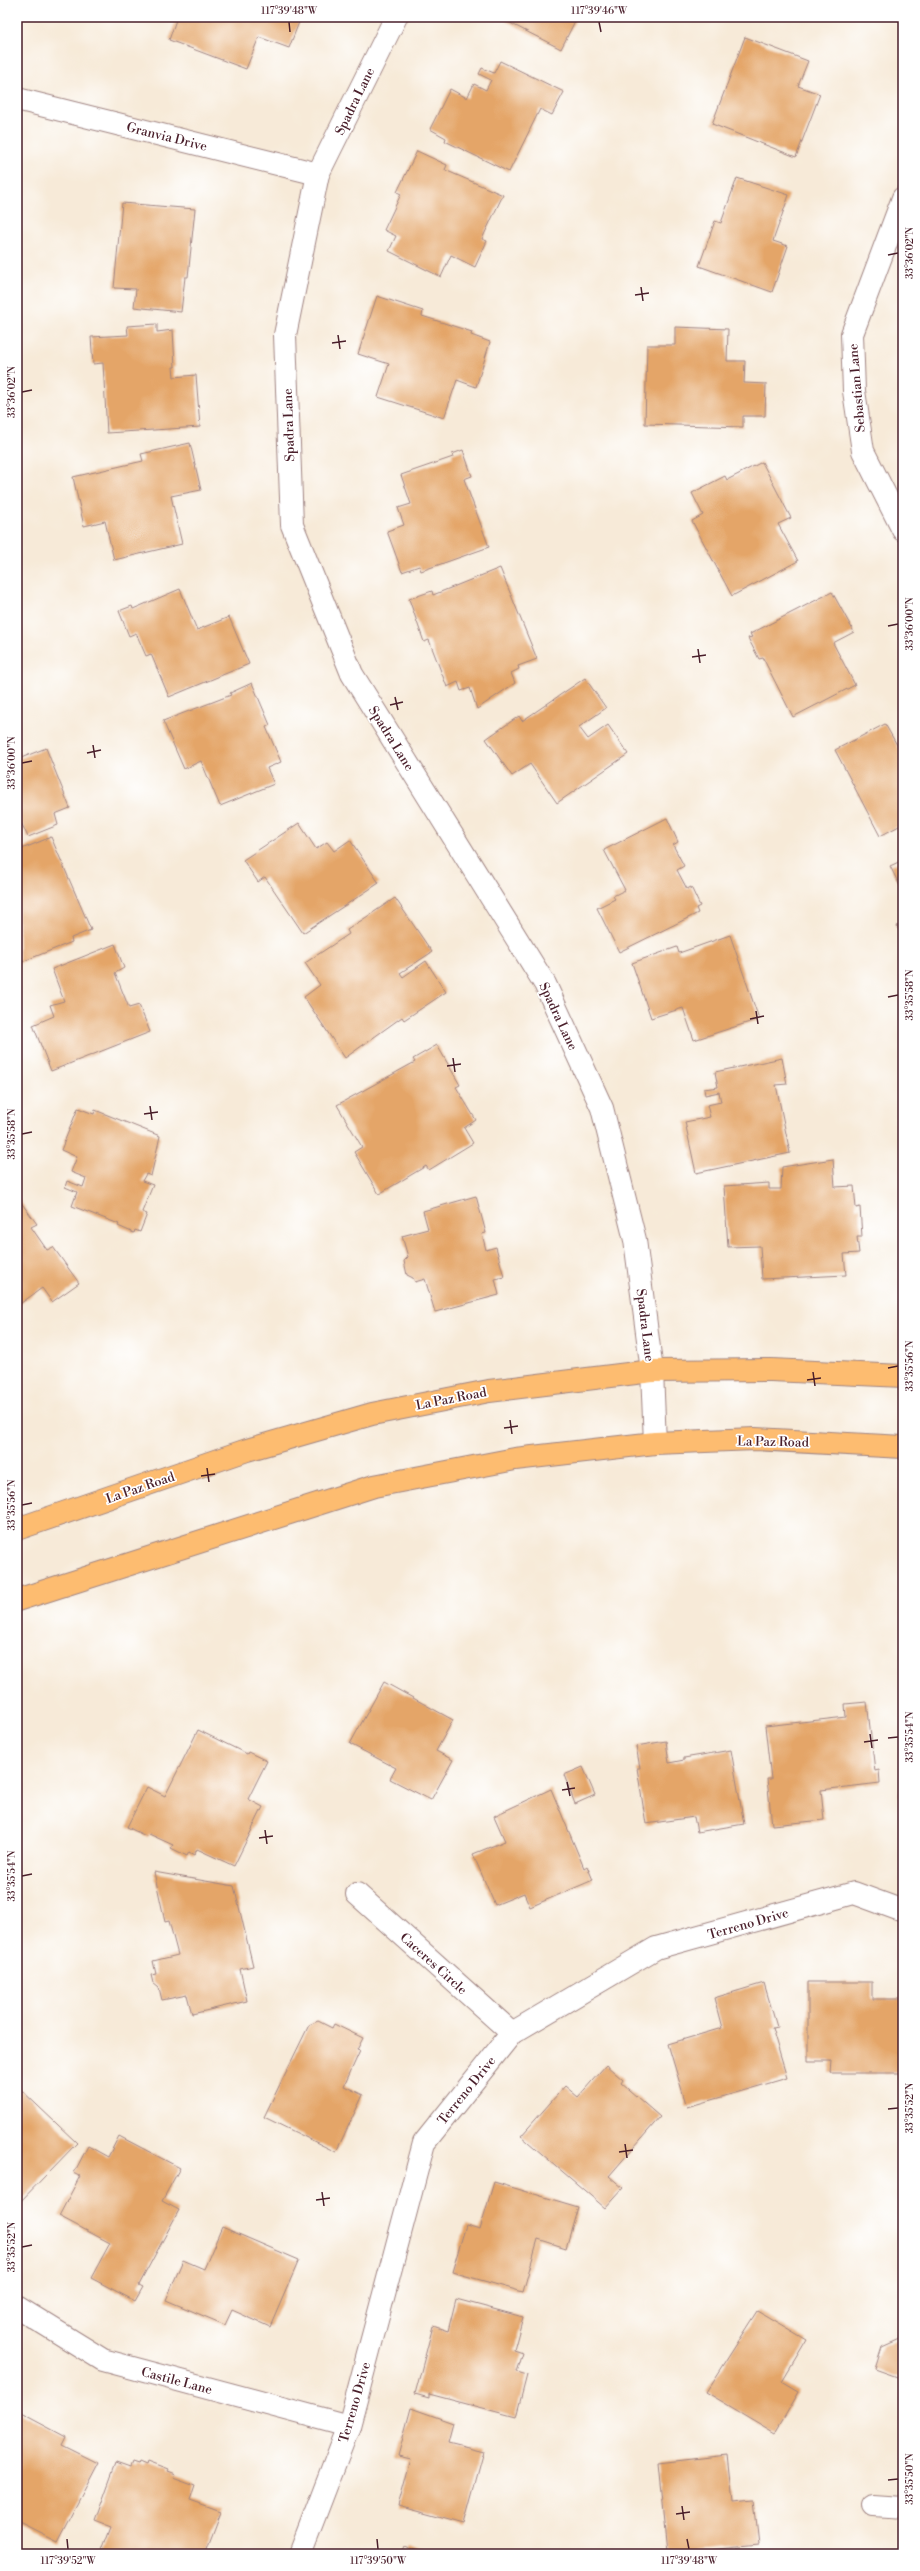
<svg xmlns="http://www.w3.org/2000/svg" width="920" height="2571" font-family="'Libre Bodoni',serif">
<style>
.building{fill:#e4a568}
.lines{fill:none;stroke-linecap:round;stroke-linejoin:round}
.minor-casing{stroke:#a08482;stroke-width:24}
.major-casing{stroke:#a08482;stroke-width:24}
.minor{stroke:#fff;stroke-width:22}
.major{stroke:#fdbc6f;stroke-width:22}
.ticks{fill:none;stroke:#4a1f2b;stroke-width:1.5}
.labels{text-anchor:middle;stroke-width:3.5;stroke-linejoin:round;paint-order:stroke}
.street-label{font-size:13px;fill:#4a1f2b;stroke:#fff}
.neatline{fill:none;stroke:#4a1f2b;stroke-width:1.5}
.ticks-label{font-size:10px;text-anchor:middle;fill:#4a1f2b}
</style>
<rect width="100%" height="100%" fill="#fff"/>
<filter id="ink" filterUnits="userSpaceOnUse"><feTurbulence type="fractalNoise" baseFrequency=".025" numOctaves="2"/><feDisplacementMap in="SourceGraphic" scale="8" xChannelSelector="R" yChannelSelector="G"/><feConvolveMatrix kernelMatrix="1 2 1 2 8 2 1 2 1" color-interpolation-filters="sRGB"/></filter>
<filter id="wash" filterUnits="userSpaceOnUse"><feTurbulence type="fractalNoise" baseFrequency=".012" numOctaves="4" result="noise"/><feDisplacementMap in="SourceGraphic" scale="16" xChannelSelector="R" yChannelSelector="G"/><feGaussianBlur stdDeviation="0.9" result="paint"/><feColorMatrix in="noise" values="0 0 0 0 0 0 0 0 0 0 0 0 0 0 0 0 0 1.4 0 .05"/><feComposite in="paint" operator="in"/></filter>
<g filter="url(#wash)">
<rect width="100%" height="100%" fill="#f7ead8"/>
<g id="blocks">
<g class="building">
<path d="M 177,17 L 301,17 L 289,48 L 259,37 L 246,69 L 169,40 Z"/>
<path d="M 508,17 L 577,17 L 561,49 L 506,21 Z"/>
<path d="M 745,37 L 808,61 L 798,86 L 820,94 L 796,157 L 712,124 Z"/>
<path d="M 500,61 L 564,92 L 552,115 L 540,109 L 509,172 L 445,141 L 446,138 L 430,129 L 450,89 L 467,98 L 474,84 L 486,90 L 491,80 L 479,74 L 482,68 L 494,73 Z"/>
<path d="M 417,151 L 447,165 L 445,170 L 503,195 L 482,239 L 487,241 L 475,267 L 451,255 L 441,277 L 389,251 L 396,236 L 384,230 L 401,194 L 397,192 Z"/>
<path d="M 737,178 L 789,195 L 773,241 L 788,246 L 772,292 L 699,266 L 715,221 L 721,223 Z"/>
<path d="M 122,203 L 195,209 L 188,277 L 185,277 L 181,312 L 134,307 L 136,289 L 114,288 Z"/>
<path d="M 377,296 L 423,311 L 422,316 L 472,332 L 471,335 L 490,342 L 476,387 L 457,380 L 444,418 L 378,397 L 389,364 L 358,354 Z"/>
<path d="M 157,324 L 157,332 L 173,330 L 175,367 L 173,367 L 174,377 L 196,375 L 200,427 L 107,433 L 103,363 L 93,364 L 91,337 L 128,335 L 127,326 Z"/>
<path d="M 675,327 L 728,329 L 727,361 L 745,361 L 744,383 L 766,384 L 765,416 L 743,416 L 743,427 L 645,424 L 647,345 L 675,345 Z"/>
<path d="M 190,443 L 201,490 L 171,496 L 182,544 L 114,560 L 105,521 L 84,526 L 73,477 L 143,461 L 141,454 Z"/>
<path d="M 463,450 L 472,476 L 464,479 L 489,547 L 421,571 L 419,566 L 402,572 L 387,531 L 404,525 L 398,508 L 411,504 L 401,475 L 453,457 L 452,454 Z"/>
<path d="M 762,462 L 791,518 L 778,524 L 798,561 L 732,596 L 692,521 L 703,515 L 692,493 L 725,476 L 727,480 Z"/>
<path d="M 500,568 L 537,659 L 518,666 L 519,669 L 511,673 L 515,683 L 477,709 L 470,688 L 461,691 L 458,682 L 447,687 L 429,640 L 424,642 L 409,599 L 432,591 L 433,595 Z"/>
<path d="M 180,589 L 197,630 L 229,617 L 249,664 L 169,697 L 151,654 L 146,656 L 136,633 L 129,636 L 119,611 L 132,606 L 133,609 Z"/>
<path d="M 832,592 L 854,632 L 833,643 L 855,685 L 793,717 L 763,658 L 759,659 L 748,638 L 752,637 L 750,634 Z"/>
<path d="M 585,678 L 606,708 L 579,727 L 588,739 L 608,725 L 628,754 L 557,803 L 530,764 L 512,776 L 486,739 L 519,716 L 522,721 Z"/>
<path d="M 252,683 L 270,725 L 266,727 L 281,762 L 267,768 L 274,784 L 220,806 L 201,761 L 184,769 L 163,721 L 231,695 L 230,693 Z"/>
<path d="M 885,724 L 901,752 L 903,751 L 903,824 L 880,836 L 835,750 Z"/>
<path d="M 17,747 L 21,758 L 46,748 L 70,808 L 55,814 L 58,825 L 28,837 L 17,814 Z"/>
<path d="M 667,818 L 678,842 L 673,845 L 684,866 L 677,870 L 687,889 L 691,887 L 700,906 L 696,908 L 698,913 L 619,952 L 597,908 L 615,899 L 613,896 L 625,890 L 604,850 Z"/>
<path d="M 299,823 L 316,849 L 327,842 L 334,851 L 350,840 L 379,883 L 303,933 L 265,877 L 258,882 L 243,860 Z"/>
<path d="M 51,837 L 91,930 L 71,938 L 72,942 L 19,963 L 17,851 Z"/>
<path d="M 903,860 L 903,892 L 890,866 Z"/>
<path d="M 395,898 L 432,952 L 400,973 L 403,977 L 426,961 L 446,992 L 404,1020 L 402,1017 L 345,1058 L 304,997 L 320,985 L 305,963 L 349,934 L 347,930 Z"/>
<path d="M 903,923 L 903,938 L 897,926 Z"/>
<path d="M 730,935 L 759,1019 L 694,1040 L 683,1008 L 651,1018 L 632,963 L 677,947 L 679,953 Z"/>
<path d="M 115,944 L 124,968 L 115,973 L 129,1008 L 139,1005 L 150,1032 L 51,1071 L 33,1025 L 54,1016 L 50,1005 L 64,1001 L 52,969 Z"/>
<path d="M 437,1045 L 460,1085 L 456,1087 L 476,1120 L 464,1128 L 473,1143 L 429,1170 L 426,1166 L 379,1194 L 354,1152 L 362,1147 L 337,1105 L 415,1062 L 413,1059 Z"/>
<path d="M 782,1058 L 787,1084 L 776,1085 L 790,1153 L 696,1173 L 685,1122 L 710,1117 L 707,1105 L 721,1102 L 719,1092 L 705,1095 L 704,1089 L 718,1087 L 715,1072 Z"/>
<path d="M 78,1108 L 94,1114 L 95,1110 L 160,1136 L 151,1176 L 146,1174 L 142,1181 L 153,1185 L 142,1212 L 147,1214 L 140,1232 L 135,1230 L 134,1233 L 118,1226 L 119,1224 L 72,1206 L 77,1192 L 65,1187 L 67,1181 L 83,1187 L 86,1178 L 71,1172 L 77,1157 L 61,1150 Z"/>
<path d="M 833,1159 L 835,1187 L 854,1186 L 856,1208 L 860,1207 L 862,1237 L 857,1237 L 859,1253 L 844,1254 L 846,1275 L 762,1279 L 760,1246 L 728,1247 L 724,1186 L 769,1183 L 769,1189 L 781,1189 L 782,1167 Z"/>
<path d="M 476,1196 L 486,1233 L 482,1234 L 486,1250 L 496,1247 L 504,1277 L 495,1279 L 499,1295 L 435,1312 L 425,1279 L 415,1282 L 413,1278 L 407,1275 L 404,1261 L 408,1257 L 402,1236 L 428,1229 L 423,1211 Z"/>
<path d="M 17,1197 L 37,1224 L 31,1227 L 47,1250 L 53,1247 L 79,1283 L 52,1302 L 42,1288 L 17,1306 Z"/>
<path d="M 384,1682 L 453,1720 L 436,1751 L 453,1760 L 431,1800 L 390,1779 L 396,1768 L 350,1744 Z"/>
<path d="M 867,1702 L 875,1771 L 879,1770 L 880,1783 L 821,1790 L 824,1820 L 772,1825 L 767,1779 L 771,1779 L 765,1726 L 846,1717 L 845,1704 Z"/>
<path d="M 198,1730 L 247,1754 L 248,1752 L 267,1761 L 248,1799 L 263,1807 L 234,1866 L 197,1849 L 194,1855 L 189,1852 L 187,1856 L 171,1848 L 173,1845 L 149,1834 L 148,1837 L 127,1827 L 147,1787 L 165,1796 Z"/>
<path d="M 666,1741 L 669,1763 L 684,1760 L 684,1758 L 731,1750 L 744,1824 L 697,1832 L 694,1817 L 646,1824 L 637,1768 L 640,1768 L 636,1746 Z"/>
<path d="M 583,1767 L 595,1795 L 575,1804 L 564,1775 Z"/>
<path d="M 903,1783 L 903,1798 L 898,1796 Z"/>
<path d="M 551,1789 L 584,1868 L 587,1866 L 593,1880 L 530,1907 L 524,1893 L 495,1905 L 473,1854 L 505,1841 L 494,1816 Z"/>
<path d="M 154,1872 L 234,1886 L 253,1966 L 240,1969 L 247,2001 L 192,2014 L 187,1995 L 162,2000 L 159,1988 L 153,1983 L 151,1975 L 156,1974 L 153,1961 L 178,1955 L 169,1921 L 165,1922 Z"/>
<path d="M 808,1982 L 872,1982 L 872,1999 L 903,1999 L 903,2073 L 830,2073 L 831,2061 L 808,2061 Z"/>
<path d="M 764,1983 L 777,2027 L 772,2028 L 787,2078 L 687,2107 L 668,2044 L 722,2028 L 714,1998 Z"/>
<path d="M 318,2021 L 332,2028 L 334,2024 L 363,2038 L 357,2050 L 360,2051 L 344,2086 L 363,2095 L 336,2152 L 264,2117 L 309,2025 Z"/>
<path d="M 606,2065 L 623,2080 L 621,2083 L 660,2117 L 609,2176 L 623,2188 L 605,2208 L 521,2136 L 565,2086 L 578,2097 Z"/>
<path d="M 17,2086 L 77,2143 L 17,2205 Z"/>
<path d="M 119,2136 L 180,2168 L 162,2201 L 179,2210 L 139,2285 L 143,2287 L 135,2301 L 91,2278 L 110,2243 L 59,2216 L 80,2176 L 74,2173 L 88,2146 L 108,2157 Z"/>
<path d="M 494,2182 L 578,2207 L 566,2248 L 538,2239 L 523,2292 L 452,2272 L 466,2225 L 480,2229 Z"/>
<path d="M 222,2227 L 299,2260 L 270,2327 L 232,2310 L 225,2325 L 166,2300 L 183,2260 L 204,2269 Z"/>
<path d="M 456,2299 L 523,2317 L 514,2350 L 523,2353 L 517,2372 L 527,2375 L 516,2417 L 429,2394 L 429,2398 L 415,2394 L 433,2326 L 448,2331 Z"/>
<path d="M 758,2311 L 807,2340 L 782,2382 L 799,2392 L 775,2433 L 706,2392 Z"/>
<path d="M 903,2333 L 903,2379 L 875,2369 L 882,2347 L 900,2339 Z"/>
<path d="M 411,2408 L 453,2423 L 448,2442 L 484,2451 L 464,2524 L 398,2506 L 411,2459 L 398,2456 Z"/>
<path d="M 17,2411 L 66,2437 L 62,2445 L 98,2463 L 57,2541 L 17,2521 Z"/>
<path d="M 728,2455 L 733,2502 L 754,2500 L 759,2544 L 667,2553 L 658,2463 Z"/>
<path d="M 139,2462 L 146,2465 L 147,2462 L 168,2470 L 167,2472 L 175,2475 L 173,2478 L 195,2486 L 190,2501 L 221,2512 L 205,2554 L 109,2554 L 102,2551 L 111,2527 L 95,2521 L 116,2463 L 130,2468 L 132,2463 L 138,2465 Z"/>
<path d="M 405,2545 L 427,2554 L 401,2554 Z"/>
</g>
</g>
</g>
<g filter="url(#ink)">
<use href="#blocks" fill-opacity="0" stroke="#a08482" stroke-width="1"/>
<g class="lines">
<defs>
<g id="minor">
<path d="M 396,17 L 318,174 L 285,335 L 292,525 L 352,674 L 545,984 L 602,1108 L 635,1240 L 652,1371 L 655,1443"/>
<path d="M 17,99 L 318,174"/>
<path d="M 903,198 L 852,334 L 854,391 L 863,451 L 903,530"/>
<path d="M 357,1894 L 512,2033"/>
<path d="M 17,2307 L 103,2360 L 349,2426"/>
<path d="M 874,2505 L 903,2507"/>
<path d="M 300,2554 L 349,2426 L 424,2143 L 512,2033 L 656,1948 L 854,1893 L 903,1911"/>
</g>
<g id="major">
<path d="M 17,1529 L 247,1450 L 372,1414 L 489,1391 L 652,1371 L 771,1370 L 903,1376"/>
<path d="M 17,1600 L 374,1486 L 515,1459 L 655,1443 L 755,1439 L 903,1447"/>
</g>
</defs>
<use href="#minor" class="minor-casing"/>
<use href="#major" class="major-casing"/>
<use href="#minor" class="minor"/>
<use href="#major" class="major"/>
</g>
</g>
<path class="ticks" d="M 289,22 L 290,32M 599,22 L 601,32M 888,255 L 898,253M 641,287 L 643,301M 635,295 L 649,293M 338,335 L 340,349M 332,343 L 346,341M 22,392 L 32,390M 888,626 L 898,624M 698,649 L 700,663M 692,657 L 706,655M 395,697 L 398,710M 390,705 L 403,702M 93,745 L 95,758M 87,753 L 101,750M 22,763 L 32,761M 888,997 L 898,995M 756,1011 L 758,1024M 750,1019 L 764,1016M 453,1058 L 455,1072M 447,1066 L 461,1064M 150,1106 L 152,1120M 144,1114 L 158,1112M 22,1134 L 32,1132M 888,1368 L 898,1366M 813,1372 L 815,1386M 807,1380 L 821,1378M 510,1420 L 512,1434M 504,1428 L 518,1426M 207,1468 L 209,1482M 201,1476 L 215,1474M 22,1505 L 32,1503M 870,1734 L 872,1748M 888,1738 L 898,1737M 864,1742 L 878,1740M 567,1782 L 570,1796M 562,1790 L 575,1788M 265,1830 L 267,1844M 259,1838 L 273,1836M 22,1876 L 32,1874M 888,2109 L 898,2108M 625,2144 L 627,2158M 619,2152 L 633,2150M 322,2192 L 324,2206M 316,2200 L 330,2198M 22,2247 L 32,2245M 888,2480 L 898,2479M 682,2506 L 684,2520M 676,2514 L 690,2512M 67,2539 L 68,2549M 377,2539 L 378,2549M 687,2539 L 689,2549"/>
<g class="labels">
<g class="street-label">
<text transform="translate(354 101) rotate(-64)" y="5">Spadra Lane</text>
<text transform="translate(167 136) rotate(14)" y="5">Granvia Drive</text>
<text transform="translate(856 388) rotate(-95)" y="5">Sebastian Lane</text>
<text transform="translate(288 425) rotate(-92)" y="5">Spadra Lane</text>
<text transform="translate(392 738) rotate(58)" y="5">Spadra Lane</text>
<text transform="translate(559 1016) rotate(65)" y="5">Spadra Lane</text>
<text transform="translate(646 1325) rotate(83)" y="5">Spadra Lane</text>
<text transform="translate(451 1398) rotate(-11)" y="5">La Paz Road</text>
<text transform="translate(773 1441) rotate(1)" y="5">La Paz Road</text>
<text transform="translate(140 1487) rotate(-19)" y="5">La Paz Road</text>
<text transform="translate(748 1923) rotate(-16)" y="5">Terreno Drive</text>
<text transform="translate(434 1963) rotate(42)" y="5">Caceres Circle</text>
<text transform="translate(466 2090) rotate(-51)" y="5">Terreno Drive</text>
<text transform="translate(177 2380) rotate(15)" y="5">Castile Lane</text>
<text transform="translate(354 2402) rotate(-74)" y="5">Terreno Drive</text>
</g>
</g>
<rect width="920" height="2571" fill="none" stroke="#fff" stroke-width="44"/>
<rect x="22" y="22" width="876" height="2527" class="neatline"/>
<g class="ticks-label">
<text x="289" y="14">117°39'48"W</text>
<text x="599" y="14">117°39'46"W</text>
<text transform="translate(909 253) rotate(-90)" y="4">33°36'02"N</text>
<text transform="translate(11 392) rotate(-90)" y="4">33°36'02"N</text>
<text transform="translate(909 624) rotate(-90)" y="4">33°36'00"N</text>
<text transform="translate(11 763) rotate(-90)" y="4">33°36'00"N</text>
<text transform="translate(909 995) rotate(-90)" y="4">33°35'58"N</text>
<text transform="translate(11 1134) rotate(-90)" y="4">33°35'58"N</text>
<text transform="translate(909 1366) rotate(-90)" y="4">33°35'56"N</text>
<text transform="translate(11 1505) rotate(-90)" y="4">33°35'56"N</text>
<text transform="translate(909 1737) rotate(-90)" y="4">33°35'54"N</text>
<text transform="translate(11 1876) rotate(-90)" y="4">33°35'54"N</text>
<text transform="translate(909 2108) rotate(-90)" y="4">33°35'52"N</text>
<text transform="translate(11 2247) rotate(-90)" y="4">33°35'52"N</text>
<text transform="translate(909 2479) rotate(-90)" y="4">33°35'50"N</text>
<text x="68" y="2564">117°39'52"W</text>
<text x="378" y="2564">117°39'50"W</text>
<text x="689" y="2564">117°39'48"W</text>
</g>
</svg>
